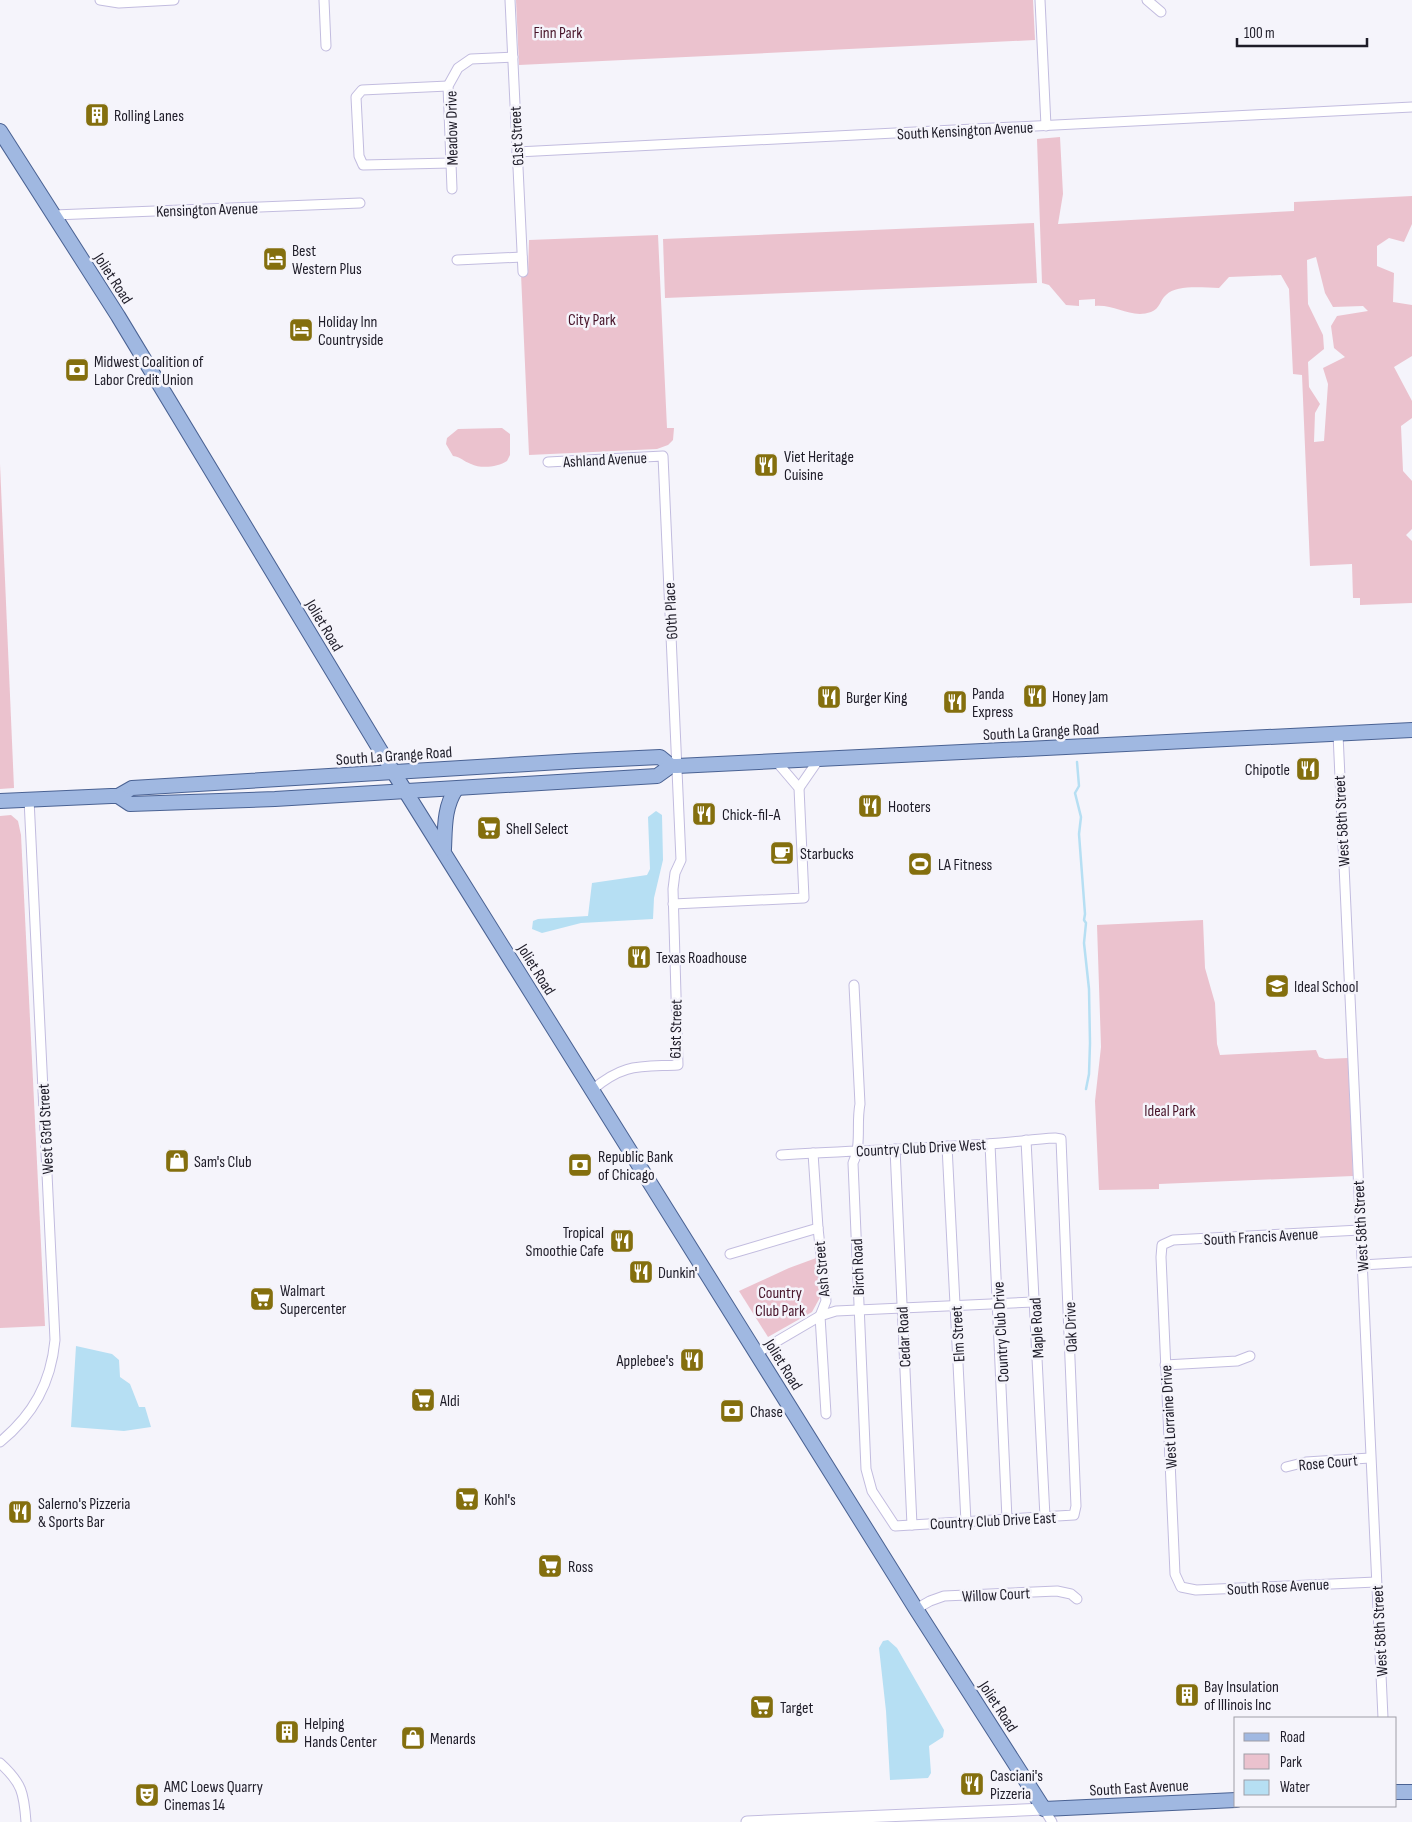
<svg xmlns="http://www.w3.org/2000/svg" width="1412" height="1822" font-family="'Sofia Sans Condensed',sans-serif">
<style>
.green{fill:#ebc2ce;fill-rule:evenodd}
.water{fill:#b6dff3}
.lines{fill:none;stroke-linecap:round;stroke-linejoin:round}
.stream{stroke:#b6dff3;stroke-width:2.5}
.minor-casing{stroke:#c2bcdf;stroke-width:11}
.tertiary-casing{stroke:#c2bcdf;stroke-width:13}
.primary-casing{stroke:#4a6293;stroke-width:16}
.minor{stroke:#fff;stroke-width:9}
.tertiary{stroke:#fff;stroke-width:11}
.primary{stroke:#a0b8e1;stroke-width:14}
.labels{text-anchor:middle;stroke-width:5;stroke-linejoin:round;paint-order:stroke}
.park-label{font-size:16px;fill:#471429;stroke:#f5f4fb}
.poi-label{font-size:16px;fill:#1e1c28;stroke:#f5f4fb;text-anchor:start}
.street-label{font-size:16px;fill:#1e1c28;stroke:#f5f4fb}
</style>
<rect width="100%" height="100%" fill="#f5f4fb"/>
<g class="green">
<path d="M 516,0 L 1033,0 L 1035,40 L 519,65 Z"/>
<path d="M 1060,137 L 1063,194 L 1058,224 L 1294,211 L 1294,202 L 1412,196 L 1412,224 L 1404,242 L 1389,238 L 1377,246 L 1377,266 L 1394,273 L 1393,302 L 1412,305 L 1412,356 L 1394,367 L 1412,401 L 1412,418 L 1401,426 L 1403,471 L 1412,481 L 1412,529 L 1406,535 L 1412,541 L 1412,603 L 1360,605 L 1360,598 L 1353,598 L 1352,564 L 1310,566 L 1302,375 L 1293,374 L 1289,289 L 1281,275 L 1229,277 L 1219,288 C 1204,288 1177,284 1166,295 C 1160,300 1160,309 1151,312 C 1131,319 1115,304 1095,306 L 1095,299 L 1079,300 L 1079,306 L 1066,305 L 1049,285 L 1042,283 L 1037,139 ZM 1316,257 L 1325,293 L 1333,307 L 1363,306 L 1368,311 L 1337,316 L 1331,326 L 1334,348 L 1345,357 L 1323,368 L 1328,384 L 1324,441 L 1314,442 L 1315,413 L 1320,404 L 1309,387 L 1308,362 L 1324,349 L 1323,335 L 1308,304 L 1307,260 Z"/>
<path d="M 1034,223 L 1037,283 L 665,298 L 663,239 Z"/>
<path d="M 658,235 L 667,428 L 674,428 L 673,440 L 668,445 L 657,449 L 529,455 L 521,274 L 528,274 L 529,240 Z"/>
<path d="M 502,428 L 510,434 L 510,455 L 507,461 C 498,467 481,469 471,464 C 463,461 461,457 453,456 L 446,444 L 447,438 L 458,429 Z"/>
<path d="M 0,464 L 14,788 L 0,789 Z"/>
<path d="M 11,815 L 18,821 L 21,835 L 45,1326 L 0,1328 L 0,816 Z"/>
<path d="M 1203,920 L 1205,968 L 1215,1003 L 1217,1044 L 1220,1055 L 1316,1050 L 1319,1057 L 1325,1059 L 1348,1058 L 1353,1176 L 1159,1184 L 1159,1189 L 1099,1190 L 1095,1101 L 1101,1047 L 1097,925 Z"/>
<path d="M 819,1257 L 823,1292 L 812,1312 L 768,1337 L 739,1291 L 789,1268 Z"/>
</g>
<g class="water">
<path d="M 656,811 L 662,815 L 663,860 L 654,898 L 653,919 L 581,923 L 542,933 L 532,929 L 533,921 L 538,919 L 588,916 L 592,883 L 647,875 L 650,869 L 648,817 Z"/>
<path d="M 76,1346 L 112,1354 L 119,1360 L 120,1377 L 130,1384 L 139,1407 L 145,1407 L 151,1427 L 124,1431 L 71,1427 Z"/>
<path d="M 888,1640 L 897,1648 L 944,1730 L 943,1737 L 929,1746 L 931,1773 L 928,1778 L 890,1780 L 886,1711 L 879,1648 L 883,1641 Z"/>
</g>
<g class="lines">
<path class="stream" d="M 1077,762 L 1079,786 L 1075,793 L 1081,817 L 1079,834 L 1085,914 L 1084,920 L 1086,923 L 1084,943 L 1089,989 L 1090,1043 L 1089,1074 L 1086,1089"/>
<defs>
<g id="minor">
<path d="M 100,0 L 119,3 L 174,0"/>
<path d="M 324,0 L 326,46"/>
<path d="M 510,0 L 523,272"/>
<path d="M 1040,0 L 1046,126"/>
<path d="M 1147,0 L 1161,12"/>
<path d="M 448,86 L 362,90 L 356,97 L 359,156 L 363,165 L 451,163"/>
<path d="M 517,152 L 1412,107"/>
<path d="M 452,189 L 448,86 L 458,68 L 471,59 L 513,57"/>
<path d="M 54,215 L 360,203"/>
<path d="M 457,260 L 522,257"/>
<path d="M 548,462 L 663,456 L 681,860 L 675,873 L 673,889 L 678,1065 C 639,1067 624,1063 592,1090"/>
<path d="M 1338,734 L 1383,1718"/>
<path d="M 799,788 L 819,759"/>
<path d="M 673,904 L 804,898 L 799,788 L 776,761"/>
<path d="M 1026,1140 L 1045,1517"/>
<path d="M 990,1144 L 1007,1519"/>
<path d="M 947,1146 L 966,1522"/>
<path d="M 895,1149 L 912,1525"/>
<path d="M 813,1153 L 818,1228 L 826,1301 L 820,1316 L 826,1414"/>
<path d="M 781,1155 C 850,1151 918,1149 987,1144 C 1010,1143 1033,1139 1055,1138 L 1061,1139 L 1076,1506 L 1074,1515 L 895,1526 L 872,1491 L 866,1469 L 853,1163 C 862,1144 856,1124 860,1104 L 854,985"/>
<path d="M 1360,1230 L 1173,1240 L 1162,1245 L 1161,1257 L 1175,1574 L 1181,1587 L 1196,1590 L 1376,1582"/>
<path d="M 730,1254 L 818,1228"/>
<path d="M 1362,1265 L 1412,1262"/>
<path d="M 757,1353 L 820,1316 L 836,1311 L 1034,1302"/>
<path d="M 1165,1365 L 1237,1361 L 1250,1356"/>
<path d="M 0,1442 C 33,1415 51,1383 55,1340 L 29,799"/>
<path d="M 1286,1467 L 1306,1462 L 1370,1458"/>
<path d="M 916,1609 L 930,1601 L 944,1596 L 1057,1591 L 1071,1594 L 1077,1599"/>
<path d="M 0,1763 C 22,1783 24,1793 26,1822"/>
<path d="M 1044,1809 L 1052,1822"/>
</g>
<path id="tertiary" d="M 747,1822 L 1044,1809"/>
<g id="primary">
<path d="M 0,131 L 118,316 L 394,773 L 916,1609 L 1044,1809 L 1236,1800"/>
<path d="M 118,796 L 132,788 L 576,761 L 660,757 L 671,766"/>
<path d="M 0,801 L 111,796 L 118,796 L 130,804 L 275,799 L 657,776 L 671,766 L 677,766 L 1412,730"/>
<path d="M 444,849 C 445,828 444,807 456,789"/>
<path d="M 1396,1792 L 1412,1792"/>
</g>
</defs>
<use href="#minor" class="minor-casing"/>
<use href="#tertiary" class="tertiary-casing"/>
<use href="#primary" class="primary-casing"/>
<use href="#minor" class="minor"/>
<use href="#tertiary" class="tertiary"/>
<use href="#primary" class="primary"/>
</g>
<defs>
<symbol id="building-square" viewBox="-11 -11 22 22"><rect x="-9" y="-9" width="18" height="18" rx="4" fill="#846f0e" stroke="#f5f4fb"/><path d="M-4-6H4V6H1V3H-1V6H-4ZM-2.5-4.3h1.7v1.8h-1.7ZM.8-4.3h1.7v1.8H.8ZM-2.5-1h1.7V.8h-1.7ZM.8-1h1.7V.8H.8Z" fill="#fff"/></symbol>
<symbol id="hotel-square" viewBox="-11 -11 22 22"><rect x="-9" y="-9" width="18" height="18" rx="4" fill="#846f0e" stroke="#f5f4fb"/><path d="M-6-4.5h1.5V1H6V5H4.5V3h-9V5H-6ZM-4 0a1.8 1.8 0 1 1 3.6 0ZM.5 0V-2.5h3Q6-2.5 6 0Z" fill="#fff"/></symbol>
<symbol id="bank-square" viewBox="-11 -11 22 22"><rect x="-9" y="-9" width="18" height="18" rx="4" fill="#846f0e" stroke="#f5f4fb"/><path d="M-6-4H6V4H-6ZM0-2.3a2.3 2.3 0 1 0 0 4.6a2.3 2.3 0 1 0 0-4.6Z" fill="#fff"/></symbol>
<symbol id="restaurant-square" viewBox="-11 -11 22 22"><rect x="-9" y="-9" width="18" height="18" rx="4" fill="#846f0e" stroke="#f5f4fb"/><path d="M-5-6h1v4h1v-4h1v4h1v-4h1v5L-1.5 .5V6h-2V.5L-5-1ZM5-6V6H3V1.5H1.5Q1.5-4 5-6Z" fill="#fff"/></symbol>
<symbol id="supermarket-square" viewBox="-11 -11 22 22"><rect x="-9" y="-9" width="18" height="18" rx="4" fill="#846f0e" stroke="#f5f4fb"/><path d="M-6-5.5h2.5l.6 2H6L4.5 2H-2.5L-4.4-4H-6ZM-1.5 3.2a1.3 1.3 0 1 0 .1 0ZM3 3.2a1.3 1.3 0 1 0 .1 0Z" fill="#fff"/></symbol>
<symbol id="cafe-square" viewBox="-11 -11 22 22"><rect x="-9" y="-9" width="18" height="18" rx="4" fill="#846f0e" stroke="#f5f4fb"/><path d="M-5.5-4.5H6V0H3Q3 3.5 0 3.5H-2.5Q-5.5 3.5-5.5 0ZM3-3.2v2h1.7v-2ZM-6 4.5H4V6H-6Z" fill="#fff"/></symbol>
<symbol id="stadium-square" viewBox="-11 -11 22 22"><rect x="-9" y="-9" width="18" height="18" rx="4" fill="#846f0e" stroke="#f5f4fb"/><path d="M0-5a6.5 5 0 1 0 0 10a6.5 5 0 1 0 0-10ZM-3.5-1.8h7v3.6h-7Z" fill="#fff"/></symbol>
<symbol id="school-square" viewBox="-11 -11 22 22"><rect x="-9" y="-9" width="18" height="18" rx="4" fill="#846f0e" stroke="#f5f4fb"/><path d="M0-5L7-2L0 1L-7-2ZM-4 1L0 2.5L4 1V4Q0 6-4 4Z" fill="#fff"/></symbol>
<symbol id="shop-square" viewBox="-11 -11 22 22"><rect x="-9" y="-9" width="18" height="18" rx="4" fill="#846f0e" stroke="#f5f4fb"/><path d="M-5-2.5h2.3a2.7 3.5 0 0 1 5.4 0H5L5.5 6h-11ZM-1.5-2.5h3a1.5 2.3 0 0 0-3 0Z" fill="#fff"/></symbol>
<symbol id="theatre-square" viewBox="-11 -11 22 22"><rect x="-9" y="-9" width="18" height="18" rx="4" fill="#846f0e" stroke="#f5f4fb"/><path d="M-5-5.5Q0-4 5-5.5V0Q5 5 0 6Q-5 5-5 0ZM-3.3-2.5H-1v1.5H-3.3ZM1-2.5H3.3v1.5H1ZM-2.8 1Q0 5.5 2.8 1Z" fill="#fff"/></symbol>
</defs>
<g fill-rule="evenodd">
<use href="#building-square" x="83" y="101" width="28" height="28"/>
<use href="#hotel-square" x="261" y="245" width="28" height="28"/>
<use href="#hotel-square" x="287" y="316" width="28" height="28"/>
<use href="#bank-square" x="63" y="356" width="28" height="28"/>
<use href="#restaurant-square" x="752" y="451" width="28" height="28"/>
<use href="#restaurant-square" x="1021" y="682" width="28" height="28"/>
<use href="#restaurant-square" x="815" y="683" width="28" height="28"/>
<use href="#restaurant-square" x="941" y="688" width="28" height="28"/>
<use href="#restaurant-square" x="1294" y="755" width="28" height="28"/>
<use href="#restaurant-square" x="856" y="792" width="28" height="28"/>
<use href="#restaurant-square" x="690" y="800" width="28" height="28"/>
<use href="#supermarket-square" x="475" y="814" width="28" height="28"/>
<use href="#cafe-square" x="768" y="839" width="28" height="28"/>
<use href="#stadium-square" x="906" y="850" width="28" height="28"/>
<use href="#restaurant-square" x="625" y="943" width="28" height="28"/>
<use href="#school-square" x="1263" y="972" width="28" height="28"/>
<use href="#shop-square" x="163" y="1147" width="28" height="28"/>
<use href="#bank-square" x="566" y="1151" width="28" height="28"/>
<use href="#restaurant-square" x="608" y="1227" width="28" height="28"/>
<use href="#restaurant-square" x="627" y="1258" width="28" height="28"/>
<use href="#supermarket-square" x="248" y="1285" width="28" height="28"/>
<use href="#restaurant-square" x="678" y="1346" width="28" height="28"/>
<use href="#supermarket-square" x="409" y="1386" width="28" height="28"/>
<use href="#bank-square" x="718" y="1397" width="28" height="28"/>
<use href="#supermarket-square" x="453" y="1485" width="28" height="28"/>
<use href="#restaurant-square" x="6" y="1498" width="28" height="28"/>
<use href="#supermarket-square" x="536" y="1552" width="28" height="28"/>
<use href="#building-square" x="1173" y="1681" width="28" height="28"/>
<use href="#supermarket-square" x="748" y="1693" width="28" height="28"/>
<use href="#building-square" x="273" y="1718" width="28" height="28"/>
<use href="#shop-square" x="399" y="1724" width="28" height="28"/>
<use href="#restaurant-square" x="958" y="1770" width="28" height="28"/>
<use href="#theatre-square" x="133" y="1781" width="28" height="28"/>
</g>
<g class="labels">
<g class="park-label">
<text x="558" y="38">Finn Park</text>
<text x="592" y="325">City Park</text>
<text x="1170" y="1116">Ideal Park</text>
<text x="780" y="1298">Country<tspan x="780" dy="18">Club Park</tspan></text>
</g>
<g class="poi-label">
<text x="114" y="121">Rolling Lanes</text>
<text x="292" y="256">Best<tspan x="292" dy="18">Western Plus</tspan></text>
<text x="318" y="327">Holiday Inn<tspan x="318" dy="18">Countryside</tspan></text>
<text x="94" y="367">Midwest Coalition of<tspan x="94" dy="18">Labor Credit Union</tspan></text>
<text x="784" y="462">Viet Heritage<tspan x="784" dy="18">Cuisine</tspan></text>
<text x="972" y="699">Panda<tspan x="972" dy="18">Express</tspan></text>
<text x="1052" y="702">Honey Jam</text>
<text x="846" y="703">Burger King</text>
<text x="1290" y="775" text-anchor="end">Chipotle</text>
<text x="888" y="812">Hooters</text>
<text x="722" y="820">Chick-fil-A</text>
<text x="506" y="834">Shell Select</text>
<text x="800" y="859">Starbucks</text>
<text x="938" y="870">LA Fitness</text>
<text x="656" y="963">Texas Roadhouse</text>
<text x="1294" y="992">Ideal School</text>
<text x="598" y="1162">Republic Bank<tspan x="598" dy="18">of Chicago</tspan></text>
<text x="194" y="1167">Sam's Club</text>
<text x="604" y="1238" text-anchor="end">Tropical<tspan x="604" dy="18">Smoothie Cafe</tspan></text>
<text x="658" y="1278">Dunkin'</text>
<text x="280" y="1296">Walmart<tspan x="280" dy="18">Supercenter</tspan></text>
<text x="674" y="1366" text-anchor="end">Applebee's</text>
<text x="440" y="1406">Aldi</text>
<text x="750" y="1417">Chase</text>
<text x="484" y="1505">Kohl's</text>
<text x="38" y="1509">Salerno's Pizzeria<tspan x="38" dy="18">&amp; Sports Bar</tspan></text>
<text x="568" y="1572">Ross</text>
<text x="1204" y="1692">Bay Insulation<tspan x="1204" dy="18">of Illinois Inc</tspan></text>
<text x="780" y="1713">Target</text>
<text x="304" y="1729">Helping<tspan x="304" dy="18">Hands Center</tspan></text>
<text x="430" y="1744">Menards</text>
<text x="990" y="1781">Casciani's<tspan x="990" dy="18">Pizzeria</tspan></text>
<text x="164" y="1792">AMC Loews Quarry<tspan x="164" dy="18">Cinemas 14</tspan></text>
</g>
<g class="street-label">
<text transform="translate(451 128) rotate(-91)" y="6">Meadow Drive</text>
<text transform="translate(965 130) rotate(-3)" y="6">South Kensington Avenue</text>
<text transform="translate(516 136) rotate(-93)" y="6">61st Street</text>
<text transform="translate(207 209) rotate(-2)" y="6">Kensington Avenue</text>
<text transform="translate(114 278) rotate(57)" y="6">Joliet Road</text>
<text transform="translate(605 459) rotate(-3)" y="6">Ashland Avenue</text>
<text transform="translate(670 611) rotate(-93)" y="6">60th Place</text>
<text transform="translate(325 625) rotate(59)" y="6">Joliet Road</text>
<text transform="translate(1041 731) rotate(-3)" y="6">South La Grange Road</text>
<text transform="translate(394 755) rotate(-4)" y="6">South La Grange Road</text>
<text transform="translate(1341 821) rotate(-93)" y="6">West 58th Street</text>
<text transform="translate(537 969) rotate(58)" y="6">Joliet Road</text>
<text transform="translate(675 1029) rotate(-89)" y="6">61st Street</text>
<text transform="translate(45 1129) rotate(-93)" y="6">West 63rd Street</text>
<text transform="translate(921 1147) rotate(-3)" y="6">Country Club Drive West</text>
<text transform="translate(1360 1226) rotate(-93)" y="6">West 58th Street</text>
<text transform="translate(1261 1236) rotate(-3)" y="6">South Francis Avenue</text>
<text transform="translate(857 1267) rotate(-92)" y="6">Birch Road</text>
<text transform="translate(821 1269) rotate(-95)" y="6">Ash Street</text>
<text transform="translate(1070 1327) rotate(-92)" y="6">Oak Drive</text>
<text transform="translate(1036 1328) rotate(-93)" y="6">Maple Road</text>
<text transform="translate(1000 1332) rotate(-93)" y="6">Country Club Drive</text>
<text transform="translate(957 1334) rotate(-93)" y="6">Elm Street</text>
<text transform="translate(903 1337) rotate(-93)" y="6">Cedar Road</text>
<text transform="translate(784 1364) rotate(58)" y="6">Joliet Road</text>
<text transform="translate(1168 1417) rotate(-93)" y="6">West Lorraine Drive</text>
<text transform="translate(1328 1462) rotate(-5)" y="6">Rose Court</text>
<text transform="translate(993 1520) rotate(-3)" y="6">Country Club Drive East</text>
<text transform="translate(1278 1586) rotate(-3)" y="6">South Rose Avenue</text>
<text transform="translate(996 1594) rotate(-3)" y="6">Willow Court</text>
<text transform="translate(1379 1631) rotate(-93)" y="6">West 58th Street</text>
<text transform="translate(999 1706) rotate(57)" y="6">Joliet Road</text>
<text transform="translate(1139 1787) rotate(-3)" y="6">South East Avenue</text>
</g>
</g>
<rect x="1234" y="1717" width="162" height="90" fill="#f5f4fb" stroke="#9f9ea7"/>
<rect x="1244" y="1733" width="25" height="8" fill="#a0b8e1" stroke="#9f9ea7"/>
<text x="1280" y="1742" font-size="15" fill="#1e1c28">Road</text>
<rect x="1244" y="1754" width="25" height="15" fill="#ebc2ce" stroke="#9f9ea7"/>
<text x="1280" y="1767" font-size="15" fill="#1e1c28">Park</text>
<rect x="1244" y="1780" width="25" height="15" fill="#b6dff3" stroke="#9f9ea7"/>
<text x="1280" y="1792" font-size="15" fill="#1e1c28">Water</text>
<path d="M1237 38v8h130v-8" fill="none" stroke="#1e1c28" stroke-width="2.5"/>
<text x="1244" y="38" font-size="15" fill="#1e1c28" stroke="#f5f4fb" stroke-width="4" paint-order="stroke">100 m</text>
</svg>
